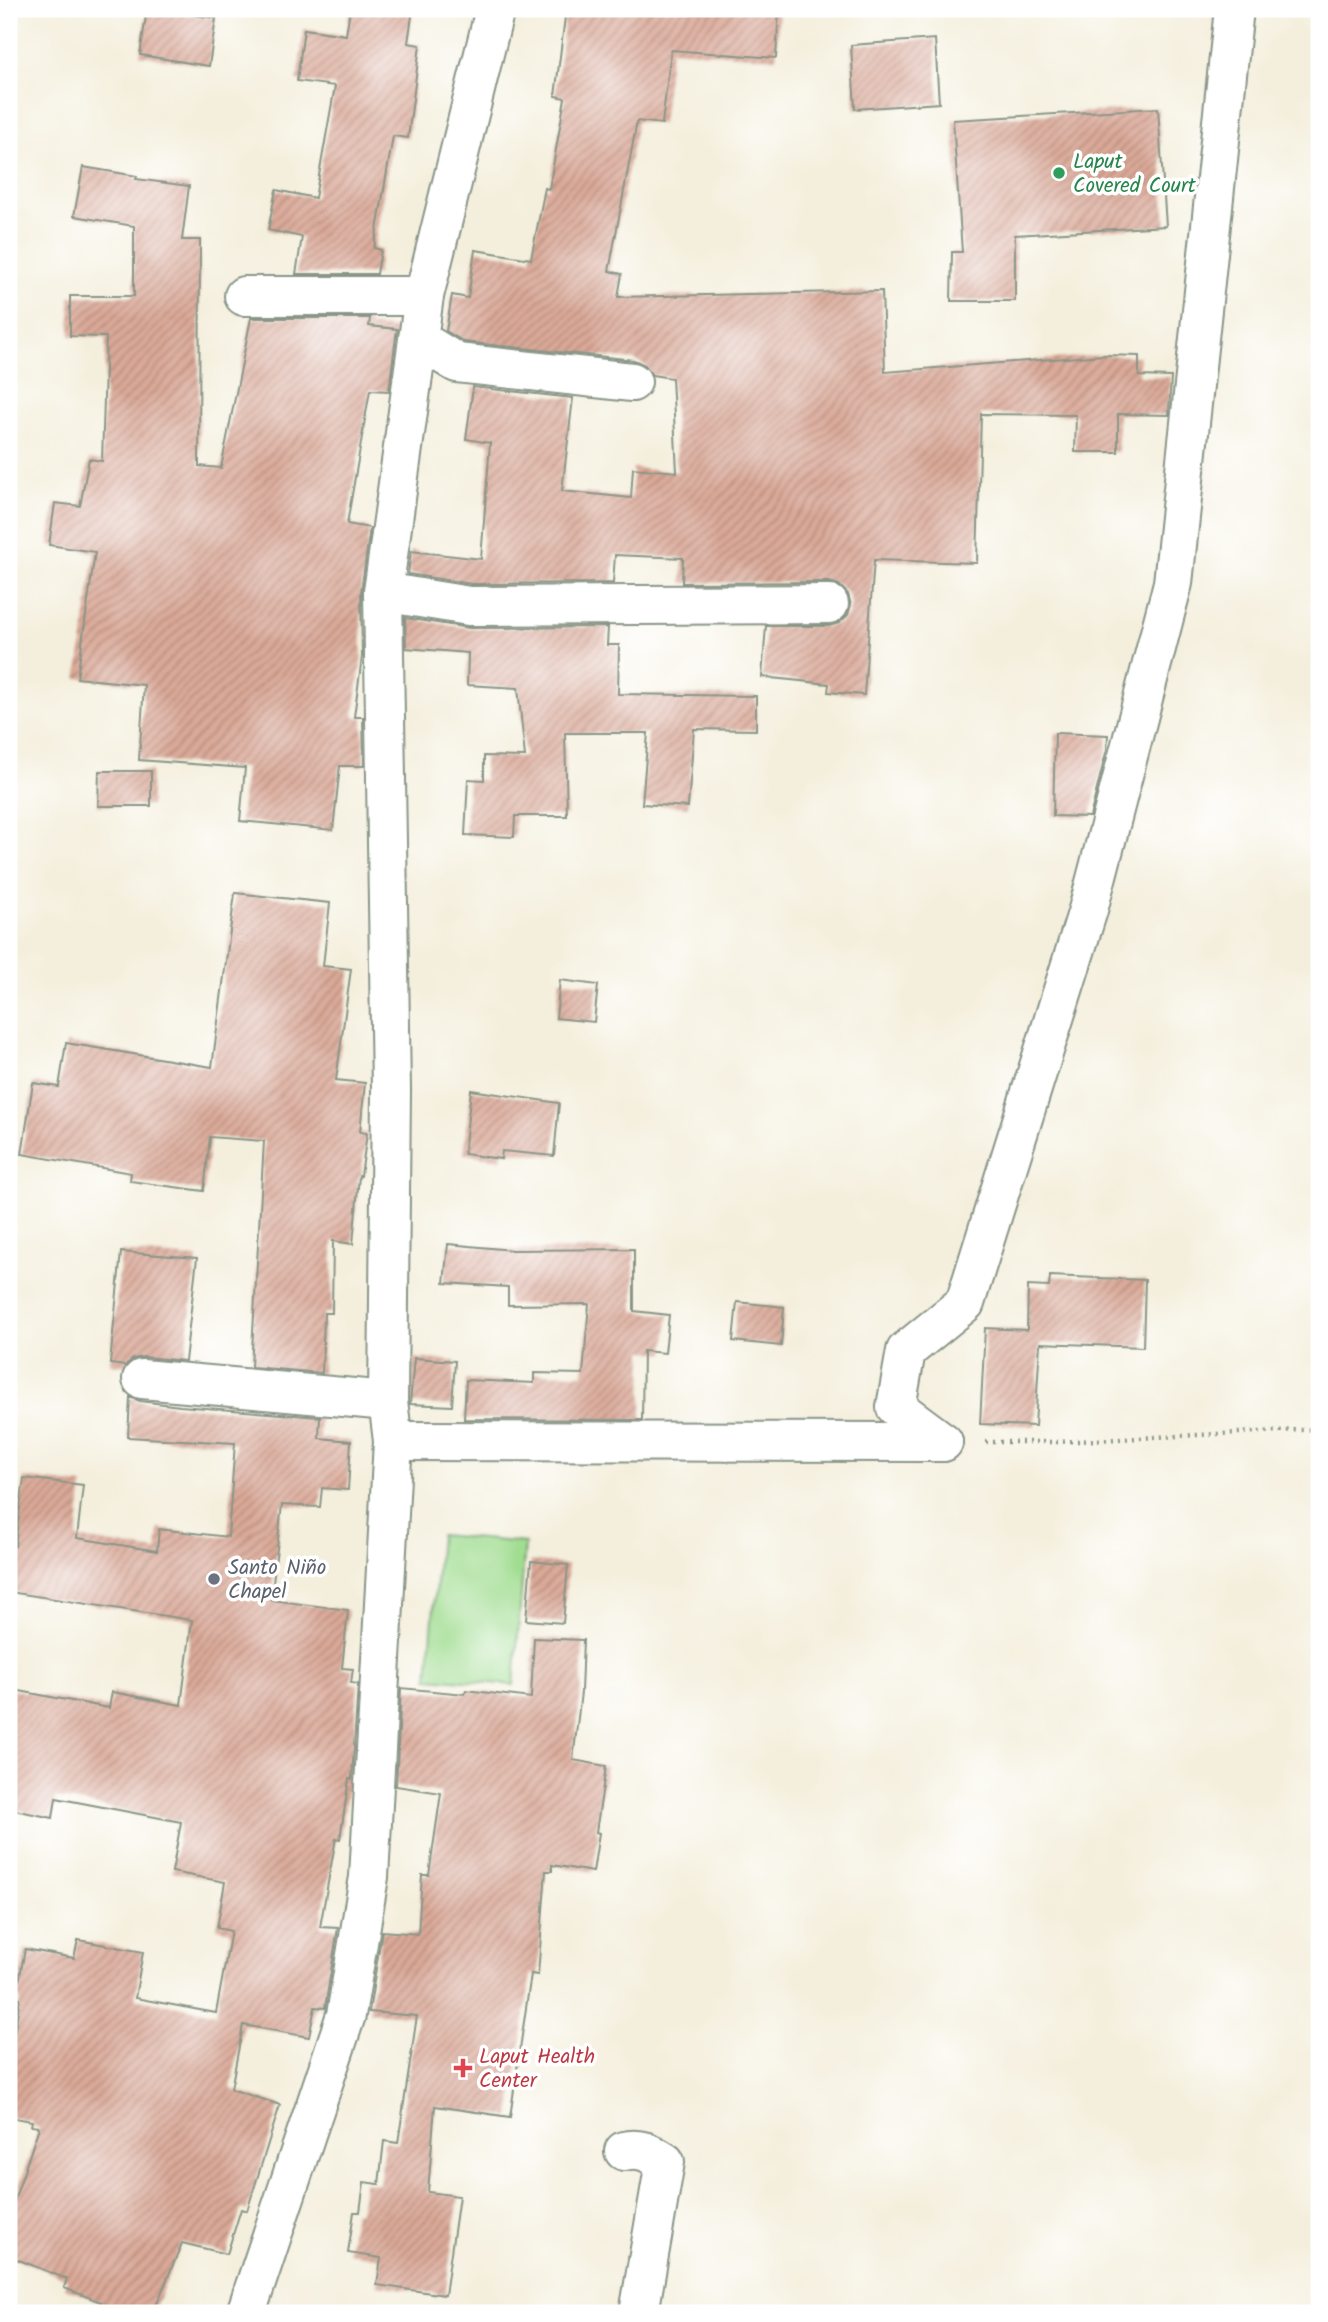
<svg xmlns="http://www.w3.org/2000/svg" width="1328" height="2322" font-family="Kalam,sans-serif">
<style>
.pitch{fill:#a0dd91;stroke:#608d62;stroke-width:2}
.building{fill:url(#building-hatch)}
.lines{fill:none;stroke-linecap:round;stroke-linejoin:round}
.street-casing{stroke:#8a9688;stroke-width:42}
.secondary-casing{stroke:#8a9688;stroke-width:42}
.path{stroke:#8a9688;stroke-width:4.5;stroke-dasharray:2 5;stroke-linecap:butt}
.street{stroke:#fff;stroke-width:38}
.secondary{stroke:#fff;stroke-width:38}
.leisure-dot{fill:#2e9e5b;stroke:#fff;stroke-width:2.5}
.worship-dot{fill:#6b7280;stroke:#fff;stroke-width:2.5}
.health-dot{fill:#e0444e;stroke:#fff;stroke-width:2.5}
.labels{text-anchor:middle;stroke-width:7;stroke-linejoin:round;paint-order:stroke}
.leisure-label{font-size:21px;fill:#27864d;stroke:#fff;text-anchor:start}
.worship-label{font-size:21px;fill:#5b616d;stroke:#fff;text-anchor:start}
.health-label{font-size:21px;fill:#be3a42;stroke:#fff;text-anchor:start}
</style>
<defs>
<pattern id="building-hatch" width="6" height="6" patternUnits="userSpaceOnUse" patternTransform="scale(1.75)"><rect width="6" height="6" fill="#dba998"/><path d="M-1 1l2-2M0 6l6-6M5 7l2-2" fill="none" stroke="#b18b7d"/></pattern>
</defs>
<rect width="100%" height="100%" fill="#fff"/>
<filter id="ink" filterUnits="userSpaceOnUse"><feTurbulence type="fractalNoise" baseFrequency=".0143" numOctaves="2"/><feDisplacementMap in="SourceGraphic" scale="14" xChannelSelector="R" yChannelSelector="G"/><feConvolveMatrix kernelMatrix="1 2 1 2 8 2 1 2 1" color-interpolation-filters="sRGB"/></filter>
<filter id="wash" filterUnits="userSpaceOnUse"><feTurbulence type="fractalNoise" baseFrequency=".00686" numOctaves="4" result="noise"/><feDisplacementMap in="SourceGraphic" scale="28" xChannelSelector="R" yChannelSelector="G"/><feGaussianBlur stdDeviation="1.57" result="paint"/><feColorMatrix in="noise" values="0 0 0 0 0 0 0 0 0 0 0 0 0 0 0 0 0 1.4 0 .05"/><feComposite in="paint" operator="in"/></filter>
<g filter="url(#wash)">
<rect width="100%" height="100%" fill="#f4efdd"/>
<path class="pitch" d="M 440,1535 L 525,1543 L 514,1685 L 428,1678 Z"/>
<g id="blocks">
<g class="building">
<path d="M 147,9 L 216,18 L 209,66 L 140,55 Z"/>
<path d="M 350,9 L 413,9 L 408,43 L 420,45 L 408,138 L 393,136 L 374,248 L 381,250 L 377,274 L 296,274 L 302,237 L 268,230 L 276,190 L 315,198 L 335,86 L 297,81 L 304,29 L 346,35 Z"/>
<path d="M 566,9 L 779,9 L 776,58 L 671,50 L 662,124 L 637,121 L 609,271 L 622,274 L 618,297 L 882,291 L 885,372 L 1104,355 L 1139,356 L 1139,376 L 1171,377 L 1169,415 L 1118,414 L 1118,452 L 1075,452 L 1076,415 L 981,414 L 977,563 L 874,560 L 864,695 L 828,692 L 829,684 L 762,677 L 766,626 L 829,626 L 839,623 L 848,615 L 851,605 L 848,594 L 839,585 L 829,582 L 682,583 L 683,558 L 615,555 L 613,583 L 471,584 L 408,574 L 411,551 L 481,559 L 490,443 L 466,439 L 473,387 L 573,398 L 562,491 L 631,498 L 633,468 L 677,472 L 672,378 L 652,375 L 645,365 L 634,360 L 464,342 L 446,331 L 452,295 L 468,298 L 475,250 L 531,259 L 545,188 L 549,189 L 565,98 L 555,96 Z"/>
<path d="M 935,39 L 939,103 L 855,109 L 851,45 Z"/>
<path d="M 1158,108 L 1166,226 L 1015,235 L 1015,301 L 951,301 L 952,252 L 962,252 L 953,120 Z"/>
<path d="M 83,167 L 137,176 L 136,179 L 189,186 L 182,240 L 200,240 L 199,466 L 221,468 L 251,318 L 370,318 L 369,326 L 397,329 L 389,391 L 370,390 L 347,524 L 370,528 L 361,592 L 362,657 L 354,717 L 363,717 L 364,763 L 364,766 L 340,766 L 333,830 L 240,821 L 245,768 L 139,760 L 144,685 L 77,678 L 95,552 L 49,545 L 55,503 L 80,506 L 89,459 L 102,461 L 106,337 L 70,336 L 70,296 L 134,296 L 134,226 L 74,216 Z"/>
<path d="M 405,618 L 469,628 L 608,627 L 607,645 L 619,645 L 618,694 L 756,696 L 756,730 L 694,729 L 688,807 L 642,804 L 648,733 L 565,733 L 567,816 L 515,816 L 514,837 L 465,835 L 468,779 L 484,780 L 484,756 L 525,757 L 518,688 L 467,685 L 468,653 L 406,648 Z"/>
<path d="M 1055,733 L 1108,735 L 1107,749 L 1090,817 L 1053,816 Z"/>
<path d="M 99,771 L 151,771 L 151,806 L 98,806 Z"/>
<path d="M 235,893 L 330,903 L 323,966 L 351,969 L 336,1080 L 365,1083 L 360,1132 L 367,1133 L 361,1176 L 359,1176 L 353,1244 L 333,1241 L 332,1313 L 324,1313 L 322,1373 L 251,1367 L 264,1141 L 210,1137 L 204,1191 L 130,1181 L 131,1173 L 22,1154 L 33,1083 L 59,1087 L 66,1043 L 212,1067 Z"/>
<path d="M 560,980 L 598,985 L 594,1022 L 556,1018 Z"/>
<path d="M 471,1090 L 559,1103 L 554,1156 L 502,1151 L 501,1159 L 464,1154 Z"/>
<path d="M 448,1244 L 512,1250 L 634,1249 L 634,1311 L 669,1315 L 665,1353 L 643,1351 L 642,1420 L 464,1419 L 466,1380 L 534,1383 L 534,1373 L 583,1374 L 589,1304 L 508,1305 L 508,1287 L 444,1283 Z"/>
<path d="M 121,1252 L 197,1258 L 185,1361 L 144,1357 L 133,1359 L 125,1366 L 110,1364 Z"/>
<path d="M 1050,1276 L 1145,1280 L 1143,1347 L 1040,1343 L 1035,1426 L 980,1424 L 985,1328 L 1027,1330 L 1028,1286 L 1049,1287 Z"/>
<path d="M 737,1302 L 784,1307 L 781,1346 L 733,1341 Z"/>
<path d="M 414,1358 L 455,1361 L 452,1406 L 410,1404 Z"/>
<path d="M 130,1397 L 140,1401 L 180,1406 L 320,1417 L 319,1438 L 351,1441 L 348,1490 L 322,1488 L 320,1507 L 282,1505 L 271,1600 L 348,1610 L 342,1668 L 353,1669 L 351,1683 L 358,1684 L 352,1779 L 349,1779 L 340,1839 L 336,1838 L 320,1927 L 338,1928 L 325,2008 L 315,2007 L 309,2037 L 243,2025 L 231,2089 L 280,2105 L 247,2211 L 241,2209 L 227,2254 L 182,2243 L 153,2313 L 96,2313 L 101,2302 L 64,2288 L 67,2279 L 9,2256 L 9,2204 L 13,2204 L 39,2127 L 31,2126 L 32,2121 L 9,2117 L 9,2066 L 20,1998 L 16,1997 L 25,1949 L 74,1958 L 78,1940 L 143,1952 L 135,1998 L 216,2013 L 231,1931 L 217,1928 L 225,1882 L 172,1872 L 181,1822 L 56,1798 L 53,1818 L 9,1809 L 9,1689 L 109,1708 L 112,1692 L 181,1705 L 192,1620 L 9,1592 L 9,1545 L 15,1546 L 24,1478 L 83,1485 L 77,1538 L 157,1551 L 159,1529 L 228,1537 L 235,1443 L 128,1437 Z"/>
<path d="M 531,1561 L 568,1565 L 563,1623 L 526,1620 Z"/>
<path d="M 534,1638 L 583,1640 L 581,1692 L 573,1760 L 606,1766 L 596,1832 L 599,1833 L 593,1872 L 552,1865 L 552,1871 L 546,1871 L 538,1975 L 531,1974 L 510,2117 L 435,2106 L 428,2192 L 459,2196 L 445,2295 L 377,2285 L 381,2258 L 348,2253 L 354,2212 L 360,2212 L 364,2182 L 379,2184 L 384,2141 L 398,2143 L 417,2016 L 369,2012 L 382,1931 L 418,1934 L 422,1875 L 429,1875 L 441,1793 L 396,1786 L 401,1688 L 465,1694 L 466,1690 L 531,1698 Z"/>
</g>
</g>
</g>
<g filter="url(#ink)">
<use href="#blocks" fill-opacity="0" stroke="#8a9688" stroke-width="2"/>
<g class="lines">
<defs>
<g id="street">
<path d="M 244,296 L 424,296"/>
<path d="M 418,339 L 457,363 L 632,382"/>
<path d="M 383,592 L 469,606 L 829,604"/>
<path d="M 142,1379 L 388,1401"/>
<path d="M 393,1441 L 943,1442"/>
<path d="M 943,1442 L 896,1407 L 906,1351 L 965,1303 L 1088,910 L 1173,583 L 1234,9"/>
<path d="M 624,2151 C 641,2147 650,2153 665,2162 L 639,2313"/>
</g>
<path id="secondary" d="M 246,2313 L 346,2015 L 369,1877 L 393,1441 L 388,1401 L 391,1090 L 383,592 L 424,296 L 495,9"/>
</defs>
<use href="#street" class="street-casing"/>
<use href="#secondary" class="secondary-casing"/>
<path class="path" d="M 986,1442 L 1057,1442 L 1319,1429"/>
<use href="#street" class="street"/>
<use href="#secondary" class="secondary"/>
</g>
</g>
<circle class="leisure-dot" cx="1059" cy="173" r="7"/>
<circle class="worship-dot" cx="214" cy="1579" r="7"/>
<path class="health-dot" d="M459.5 2057.5h7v7h7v7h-7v7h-7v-7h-7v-7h7z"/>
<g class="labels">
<g class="leisure-label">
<text x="1073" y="168">Laput<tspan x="1073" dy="24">Covered Court</tspan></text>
</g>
<g class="worship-label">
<text x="228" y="1574">Santo Niño<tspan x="228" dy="24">Chapel</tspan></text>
</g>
<g class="health-label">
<text x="479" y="2063">Laput Health<tspan x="479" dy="24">Center</tspan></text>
</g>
</g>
<rect width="1328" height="2322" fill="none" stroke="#fff" stroke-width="35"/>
</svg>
